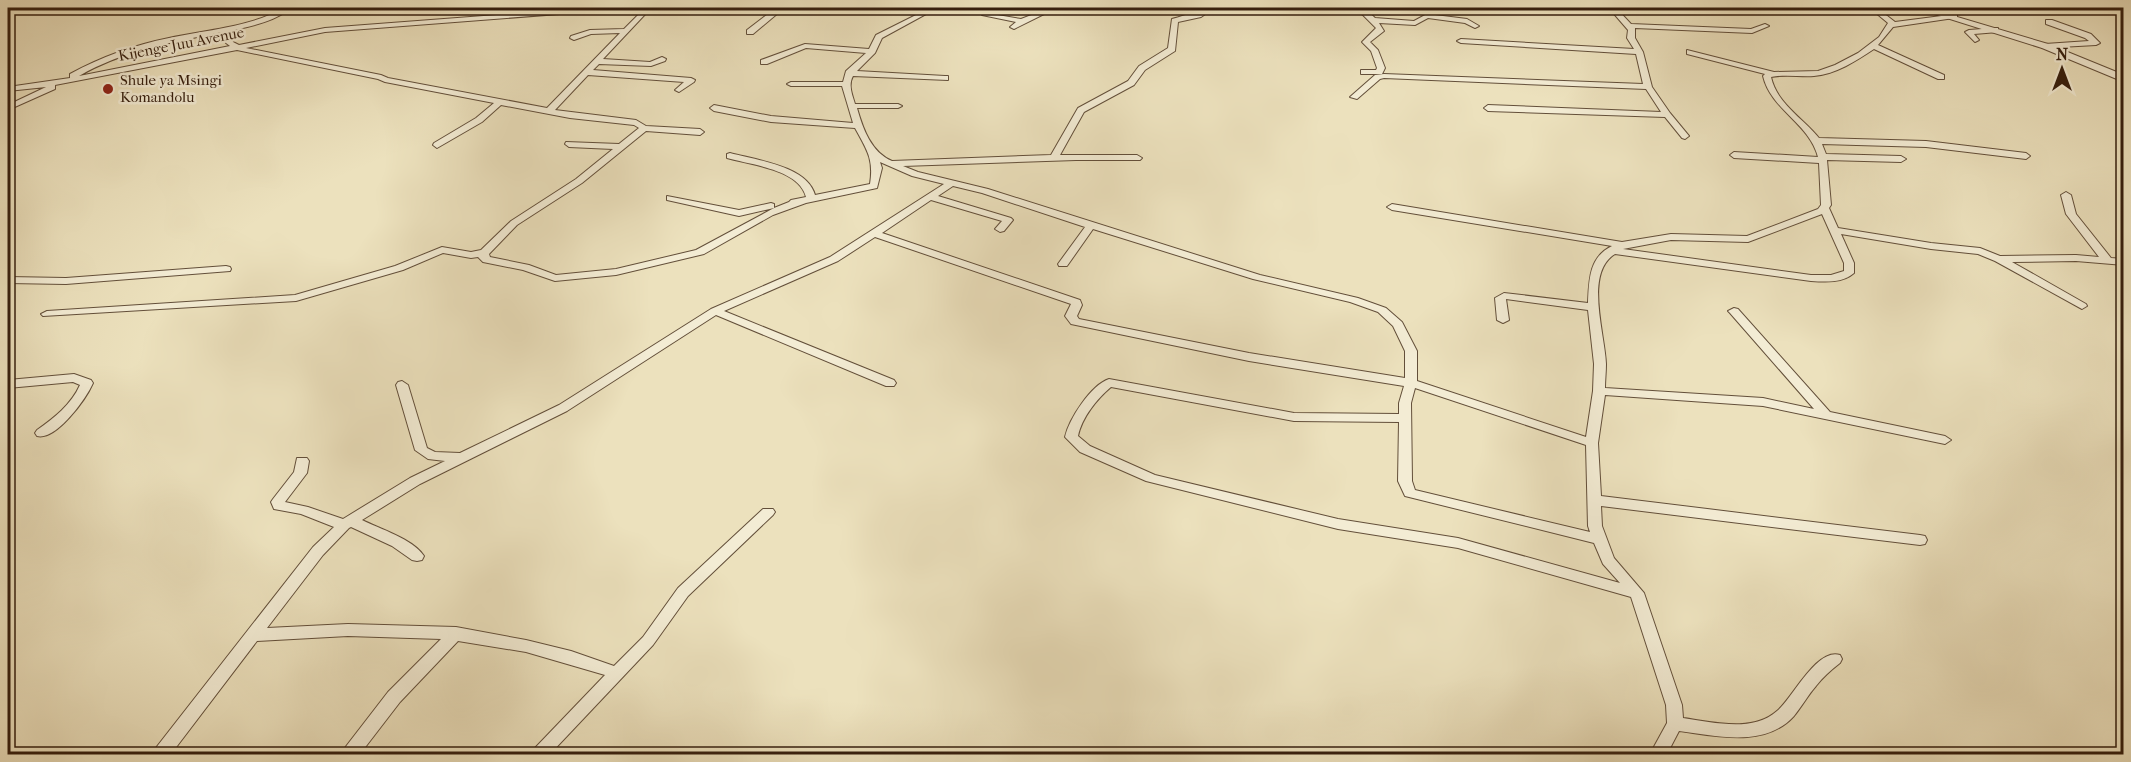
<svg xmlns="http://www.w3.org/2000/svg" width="2131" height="762" font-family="'IM FELL French Canon',serif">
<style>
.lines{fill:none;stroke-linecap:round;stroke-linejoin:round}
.minor-casing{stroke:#634f3a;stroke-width:2}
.tertiary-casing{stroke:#634f3a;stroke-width:2}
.minor{fill:#f3ecd4;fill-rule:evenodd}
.tertiary{fill:#f3ecd4;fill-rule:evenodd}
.poi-dot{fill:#8f2418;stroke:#f3ecd4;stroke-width:2}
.labels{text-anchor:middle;stroke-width:5;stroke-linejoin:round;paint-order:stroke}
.far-street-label{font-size:15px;fill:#351e0e;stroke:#f3ecd4}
.far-poi-label{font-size:15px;fill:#351e0e;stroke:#f3ecd4;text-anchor:start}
</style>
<rect width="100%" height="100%" fill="#ece1bd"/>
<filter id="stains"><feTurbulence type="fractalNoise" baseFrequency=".00333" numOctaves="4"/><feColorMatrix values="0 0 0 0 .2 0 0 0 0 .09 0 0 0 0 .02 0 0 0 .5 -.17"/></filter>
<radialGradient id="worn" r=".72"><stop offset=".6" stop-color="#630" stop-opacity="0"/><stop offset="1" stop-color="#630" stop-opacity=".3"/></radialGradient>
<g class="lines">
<defs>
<g id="minor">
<path d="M 111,8 L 159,8 L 140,13 Z"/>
<path d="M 283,8 L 291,8 C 274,22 251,26 230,31 L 233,42 L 239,45 L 325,28 L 589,8 L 613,8 L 610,10 L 325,32 L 246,48 L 381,75 L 388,78 L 547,108 L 620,33 L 591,34 L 574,40 L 570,38 L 571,36 L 590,30 L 624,29 L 645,8 L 651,8 L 603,59 L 650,62 L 662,57 L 666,59 L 665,61 L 651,66 L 599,64 L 593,70 L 691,78 L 695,80 L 694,82 L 679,92 L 675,90 L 684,82 L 588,75 L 555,110 L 636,120 L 646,126 L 700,129 L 704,132 L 700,135 L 646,131 L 582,183 L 517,225 L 489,254 L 490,257 L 529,265 L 556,275 L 616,269 L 696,250 L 774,208 L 739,216 L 667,200 L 667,196 L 739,210 L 771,203 L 774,204 L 774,208 L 789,202 L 791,200 L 806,197 C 799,169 751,165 727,158 L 727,154 L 730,153 C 756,160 807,166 815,195 L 870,184 C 874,159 867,150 855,128 L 771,122 L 714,111 L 710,108 L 714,105 L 771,116 L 853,123 L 842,86 L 791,86 L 787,84 L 791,82 L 843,82 L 846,71 L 866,53 L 806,48 L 767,64 L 761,64 L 761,60 L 805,44 L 869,49 L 876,35 L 930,8 L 937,8 L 882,38 L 875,53 L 857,71 L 945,76 L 948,76 L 948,80 L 853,76 C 848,85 852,94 855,104 L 898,104 L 902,106 L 898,108 L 857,108 C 863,129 871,152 892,161 L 1051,155 L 1078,108 L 1128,81 L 1139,66 L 1168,48 L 1172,19 C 1184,16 1204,8 1214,8 L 1201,17 L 1178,22 L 1175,51 L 1145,70 L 1134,85 L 1084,112 L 1060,155 L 1137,155 L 1142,158 L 1140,160 L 1076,160 L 903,166 L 918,172 L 988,189 L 1260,275 L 1358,298 L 1386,308 L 1402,322 L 1417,351 L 1417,381 L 1586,437 L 1593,391 L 1594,364 L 1588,310 L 1506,299 L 1509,320 L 1503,323 L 1497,320 L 1495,298 L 1504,293 L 1588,303 C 1589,280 1589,257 1612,246 L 1392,210 L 1387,207 L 1392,204 L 1622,242 L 1671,234 L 1747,236 L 1818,209 L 1821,205 L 1819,163 L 1734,158 L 1730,155 L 1734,152 L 1818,157 C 1809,123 1771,110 1763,76 L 1765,74 L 1687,54 L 1687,50 L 1774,72 L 1818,71 L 1835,65 L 1858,53 L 1879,37 L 1888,23 L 1870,8 L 1877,8 L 1895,22 L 1957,14 L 1957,18 L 1954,18 L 1893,27 L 1878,45 L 1944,75 L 1944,79 L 1938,79 L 1874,49 C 1856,61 1836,74 1814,76 C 1800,77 1785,74 1771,77 C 1777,104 1803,118 1819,138 L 1926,141 L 2026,153 L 2030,156 L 2026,159 L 1926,147 L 1822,144 L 1826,154 L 1901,156 L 1906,159 L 1901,162 L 1827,160 L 1831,205 L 1829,208 L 1838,228 L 1931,243 L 1980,248 L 2000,256 L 2076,255 L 2099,257 L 2066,214 L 2061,195 L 2066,192 L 2071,195 L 2076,214 L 2111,258 L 2124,259 L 2124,265 L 2076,261 L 2012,262 L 2086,304 L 2087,306 L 2082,309 L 1995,261 L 1978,254 L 1931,249 L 1841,234 L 1854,263 L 1854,273 C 1843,283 1826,282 1811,281 L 1615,254 C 1584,273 1605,334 1606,364 C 1606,372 1605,380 1605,388 L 1763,398 L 1814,409 L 1730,313 L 1728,311 L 1734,308 L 1738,309 L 1830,412 L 1945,436 L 1951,440 L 1945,444 L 1763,406 L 1605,395 L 1598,443 L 1601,496 L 1920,535 L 1925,536 L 1927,540 L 1925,544 L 1920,545 L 1601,506 L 1602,526 L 1614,558 L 1644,593 L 1682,705 L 1683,718 C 1713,722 1752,733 1777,711 C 1792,699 1817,647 1840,655 L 1842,659 L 1840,663 C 1831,670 1823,677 1816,686 C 1808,695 1802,706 1794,716 C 1765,748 1717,736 1679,731 L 1667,754 L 1650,754 L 1667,723 L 1666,705 L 1631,597 L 1458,548 L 1338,529 L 1146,481 L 1080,452 L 1065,437 C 1069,419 1091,385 1109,379 L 1294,413 L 1399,414 L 1399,403 L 1404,386 L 1249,361 L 1071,324 L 1065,316 L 1071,304 L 875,237 L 838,261 L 724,311 L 894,380 L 896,383 L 894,386 L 886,386 L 716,315 L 567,411 L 420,484 L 362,520 C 380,529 413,539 424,556 L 422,560 L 417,561 L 412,560 L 392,546 L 351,527 L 349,528 L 323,555 L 267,628 L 348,624 L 456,627 L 526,640 L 571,651 L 614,666 L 643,637 L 678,588 L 763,509 L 773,509 L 775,512 L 773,515 L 688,596 L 653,645 L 550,754 L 532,754 L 534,749 L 605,675 L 526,652 L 458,641 L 400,702 L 360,754 L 342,754 L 344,749 L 388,692 L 441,639 L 348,636 L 257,641 L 171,754 L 153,754 L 155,749 L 313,547 L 334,527 L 301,514 L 274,509 L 271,502 L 273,499 L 294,472 L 297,458 L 307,458 L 309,461 L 307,473 L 285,502 L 308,507 L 343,519 L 410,478 L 445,461 L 428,459 L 415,450 L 396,385 L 398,382 L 402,381 L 408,385 L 427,448 L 435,452 L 460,453 L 559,405 L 711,309 L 830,257 L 944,184 L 912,176 L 880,162 L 882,168 L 877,188 L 806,203 L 773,215 L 704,254 L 616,275 L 555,281 L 523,270 L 483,262 L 478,257 L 471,258 L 443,253 L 403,270 L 296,301 L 43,316 L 41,314 L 47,311 L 295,295 L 395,266 L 442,247 L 471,252 L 481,250 L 511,221 L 576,179 L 613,149 L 569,147 L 565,144 L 566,142 L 619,144 L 639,128 L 634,125 L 570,118 L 501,105 L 482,122 L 437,148 L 433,145 L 434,143 L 476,118 L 494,103 L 385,82 L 378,79 L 237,50 L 55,85 L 55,89 L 8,110 L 8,105 L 46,87 L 8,91 L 8,87 L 70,78 L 70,74 C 101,57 134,45 169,38 C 205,30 252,27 283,8 ZM 223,32 L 226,43 L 230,46 L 79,76 C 124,50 173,42 223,32 ZM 953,186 L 982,193 L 1085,227 L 1058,264 L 1059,266 L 1067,266 L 1093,229 L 1253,279 L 1350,302 L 1378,312 L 1393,326 L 1405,351 L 1405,378 L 1249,353 L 1079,319 L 1077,316 L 1082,305 L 1080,300 L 882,233 L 931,200 L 1002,221 L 995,229 L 1000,232 L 1004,231 L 1013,220 L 1011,218 L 938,196 ZM 1822,214 L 1844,263 L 1844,271 L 1831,275 L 1811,275 L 1623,249 L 1671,240 L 1748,242 ZM 1111,387 L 1294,421 L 1399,422 L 1398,481 L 1405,496 L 1594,543 L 1603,564 L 1620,583 L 1458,538 L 1338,519 L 1155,475 L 1090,446 L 1078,436 C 1082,417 1097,399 1111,387 ZM 1415,388 L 1586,445 L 1588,526 L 1590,532 L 1415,490 L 1412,481 L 1411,403 Z"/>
<path d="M 776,8 L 784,8 L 753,34 L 747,34 L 747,30 Z"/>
<path d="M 1023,8 L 1032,8 L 1044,14 L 1014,29 L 1010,27 L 1016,22 L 982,15 L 986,13 L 1021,19 L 1034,14 Z"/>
<path d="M 1351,8 C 1361,7 1368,11 1375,18 L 1414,21 L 1427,14 L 1467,19 L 1479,26 L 1475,28 L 1465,23 L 1428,18 L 1415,25 L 1379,23 L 1384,31 L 1370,42 L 1378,50 L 1385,68 L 1382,74 L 1361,74 L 1361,70 L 1376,70 L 1377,68 L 1371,51 L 1362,42 L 1376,28 L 1363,15 Z"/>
<path d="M 1609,8 L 1616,8 L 1631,24 L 1751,29 L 1765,24 L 1769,26 L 1752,33 L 1635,28 L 1635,38 L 1643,52 L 1652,87 L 1670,113 L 1689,136 L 1685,139 L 1682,138 L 1665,117 L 1488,111 L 1484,108 L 1488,105 L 1661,112 L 1646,89 L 1384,78 L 1380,79 L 1357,99 L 1350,97 L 1375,75 L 1384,74 L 1643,84 L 1636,54 L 1461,43 L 1457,41 L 1461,39 L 1634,49 L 1627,38 L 1628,30 Z"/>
<path d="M 2046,20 L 2052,20 L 2091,34 L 2100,43 L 2096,45 L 2042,48 L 2041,46 L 2045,44 L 2089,41 L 2085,38 L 2046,24 Z"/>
<path d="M 1995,28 L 1998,28 L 1998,32 L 1974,34 L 1979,40 L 1975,42 L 1965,32 L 1969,30 Z"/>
<path d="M 226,266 L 230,267 L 231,269 L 230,271 L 66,284 L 8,283 L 8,277 L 66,278 Z"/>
<path d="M 74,374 L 91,380 L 93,383 C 86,399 56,441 37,436 L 35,433 L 37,430 C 54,418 71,405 80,385 L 73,382 L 8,388 L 8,380 Z"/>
</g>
<path id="tertiary" d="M 1915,8 L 1927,8 L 2048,44 L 2124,75 L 2124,82 L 2042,48 Z"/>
</defs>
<use href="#minor" class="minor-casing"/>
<use href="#tertiary" class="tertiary-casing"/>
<use href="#minor" class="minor"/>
<use href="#tertiary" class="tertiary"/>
</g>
<circle class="poi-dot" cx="108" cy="89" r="6"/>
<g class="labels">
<g class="far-street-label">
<text transform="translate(181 44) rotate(-11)" y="5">Kijenge Juu Avenue</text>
</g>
<g class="far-poi-label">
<text x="120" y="85">Shule ya Msingi<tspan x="120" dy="17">Komandolu</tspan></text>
</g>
</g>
<rect width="2131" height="762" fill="none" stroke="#ece1bd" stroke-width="30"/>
<rect x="9" y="9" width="2113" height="744" fill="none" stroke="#351e0e" stroke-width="3"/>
<rect x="15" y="15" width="2101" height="732" fill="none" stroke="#351e0e" stroke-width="1.5"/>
<g transform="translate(2062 69)" stroke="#f3ecd4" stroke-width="4.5" paint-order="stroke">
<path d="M0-4.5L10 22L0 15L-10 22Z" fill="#351e0e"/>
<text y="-9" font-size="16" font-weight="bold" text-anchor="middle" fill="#351e0e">N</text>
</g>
<rect width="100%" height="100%" filter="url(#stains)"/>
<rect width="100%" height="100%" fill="url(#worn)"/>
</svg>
